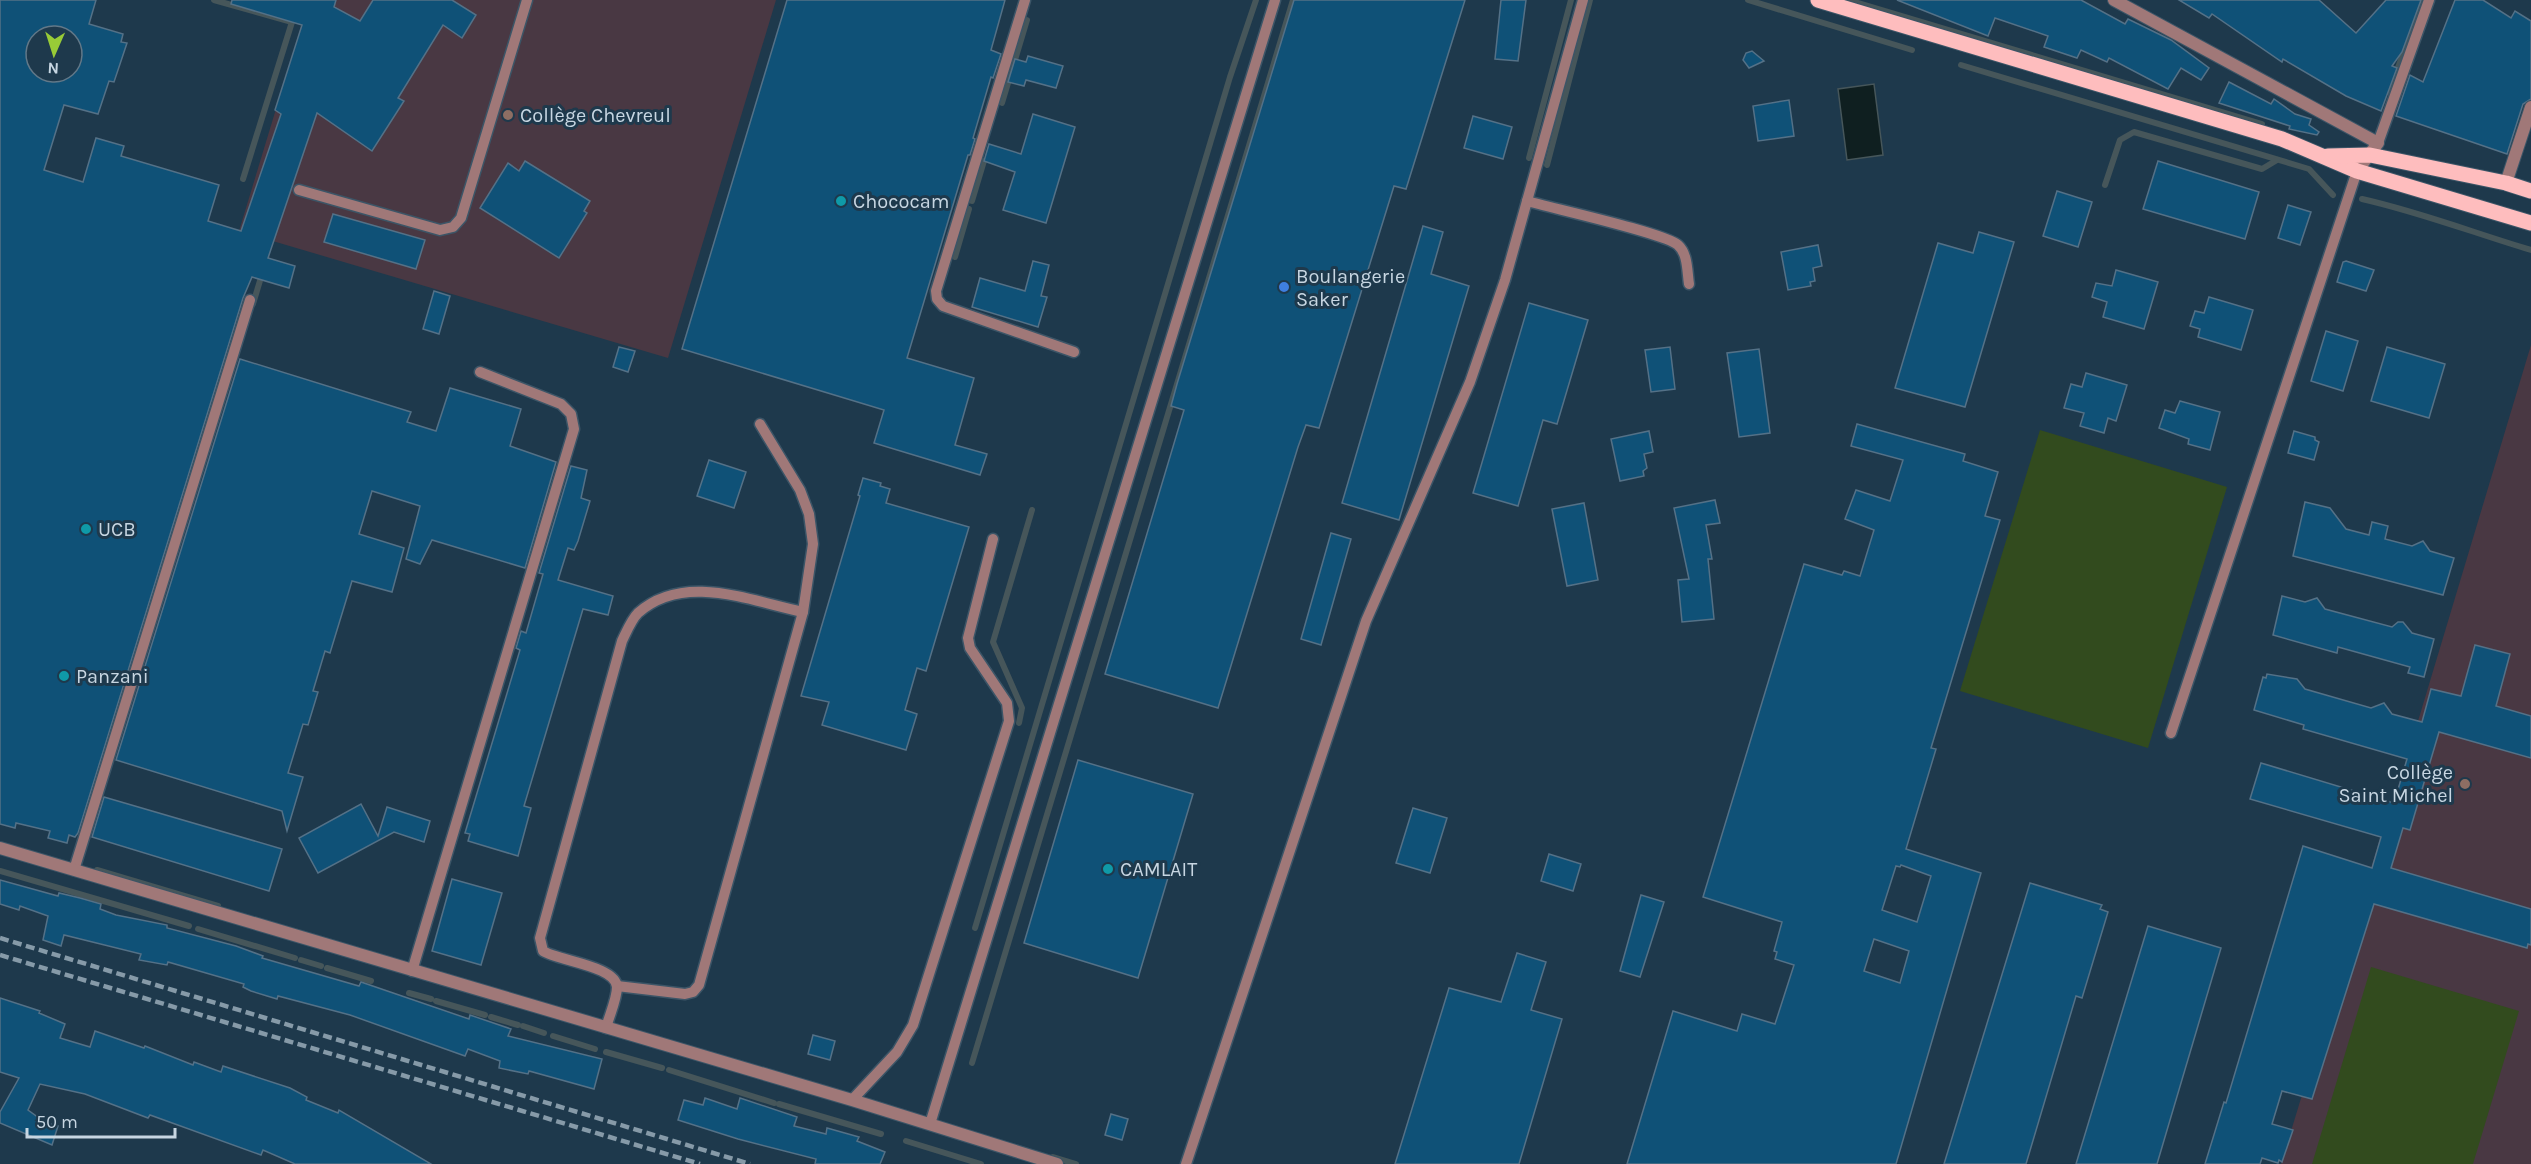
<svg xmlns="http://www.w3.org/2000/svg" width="2531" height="1164" font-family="Karla,sans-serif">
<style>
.education{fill:#493843}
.green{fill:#324b1e}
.water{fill:#0f1f20;stroke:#46565a;stroke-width:1.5}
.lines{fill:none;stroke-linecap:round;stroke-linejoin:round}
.stream{stroke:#46565a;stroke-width:6}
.building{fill:#0f5177;stroke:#547187;stroke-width:1.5;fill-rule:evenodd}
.service-casing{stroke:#3c5567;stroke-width:13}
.minor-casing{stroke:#3c5567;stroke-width:14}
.primary-casing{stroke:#3c5567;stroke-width:17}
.service{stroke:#a07878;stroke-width:10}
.minor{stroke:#a07878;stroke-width:12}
.primary{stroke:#febdbe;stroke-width:15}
.rail{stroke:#869aa8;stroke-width:4.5;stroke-dasharray:9 4.5;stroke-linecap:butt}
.education-dot{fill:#8d6e63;stroke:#1e394c;stroke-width:2}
.culture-dot{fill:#0f9aa8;stroke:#1e394c;stroke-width:2}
.shop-dot{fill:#3f7fe0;stroke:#1e394c;stroke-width:2}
.labels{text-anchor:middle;stroke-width:6;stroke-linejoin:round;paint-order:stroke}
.poi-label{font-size:20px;fill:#c7d6e2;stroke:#1e394c;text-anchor:start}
</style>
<rect width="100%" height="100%" fill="#1e394c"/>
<g class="education">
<path d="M 309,0 L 776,0 L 668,358 L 239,231 Z"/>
<path d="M 2531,345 L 2531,1164 L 2281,1164 L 2383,829 L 2388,821 Z"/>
</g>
<g class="green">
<path d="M 2040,430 L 2227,487 L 2148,748 L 1960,691 Z"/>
<path d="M 2371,967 L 2519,1011 L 2473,1164 L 2312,1164 Z"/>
</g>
<path class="water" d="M 1874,84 L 1883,155 L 1847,160 L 1838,89 Z"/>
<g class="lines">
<g class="stream">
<path d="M 214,0 L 292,22 L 243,179"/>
<path d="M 1748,0 L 1912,50"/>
<path d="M 1848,0 L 2262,124"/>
<path d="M 1961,65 L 2309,169 L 2333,195"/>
<path d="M 2389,92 L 2423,0"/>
<path d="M 1002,103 L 1027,20"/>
<path d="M 1529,158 L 1571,0"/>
<path d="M 1547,165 L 1590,0"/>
<path d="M 2105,185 L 2120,140 L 2134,132 L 2262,169 L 2277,160"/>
<path d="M 2362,199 C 2420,212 2474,233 2531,250"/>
<path d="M 972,201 L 984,161"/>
<path d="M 955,257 L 969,209"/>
<path d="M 253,304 L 262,274"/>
<path d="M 1019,723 L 1022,708 L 993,642 L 1032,510"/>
<path d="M 97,870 L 218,906"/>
<path d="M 0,871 L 189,926"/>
<path d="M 975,928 L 1230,77 L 1256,0"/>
<path d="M 198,929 L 295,958"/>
<path d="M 301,960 L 321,966"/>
<path d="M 327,968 L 371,981"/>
<path d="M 409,993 L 431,999"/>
<path d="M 436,1001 L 485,1015"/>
<path d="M 491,1017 L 518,1025"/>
<path d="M 523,1026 L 544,1033"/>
<path d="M 553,1036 L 595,1049"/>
<path d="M 606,1052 L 662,1068"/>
<path d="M 972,1063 L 1293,0"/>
<path d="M 669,1070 L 774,1103"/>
<path d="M 779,1104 L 881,1134"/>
<path d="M 906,1141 L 981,1164"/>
<path d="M 1053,1157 L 1076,1164"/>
</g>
</g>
<g class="building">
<path d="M 0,0 L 96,0 L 89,24 L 123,34 L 121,42 L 127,43 L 114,82 L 109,81 L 98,114 L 64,105 L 44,170 L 83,182 L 96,138 L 124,146 L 121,156 L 219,185 L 208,221 L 241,231 L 281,114 L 275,110 L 302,25 L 231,4 L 232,0 L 336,0 L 334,7 L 360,21 L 373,0 L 452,0 L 476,15 L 462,38 L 443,25 L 398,98 L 404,101 L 372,151 L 317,113 L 268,258 L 295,266 L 289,288 L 252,277 L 243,298 L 78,833 L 75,837 L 69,835 L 67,843 L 48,838 L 50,831 L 16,823 L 15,828 L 0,824 ZM 36,36 L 72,36 L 72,72 L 36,72 Z"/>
<path d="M 787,0 L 1005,0 L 991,50 L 1001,54 L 993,78 L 991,77 L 973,138 L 975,139 L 970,155 L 968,155 L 907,358 L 974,378 L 955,445 L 987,454 L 980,475 L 874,443 L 884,410 L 682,349 Z"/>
<path d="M 1294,0 L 1465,0 L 1406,189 L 1394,186 L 1319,428 L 1306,425 L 1298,447 L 1218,708 L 1105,674 L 1184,410 L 1171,406 L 1177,384 Z"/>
<path d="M 1501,0 L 1526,0 L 1518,61 L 1495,59 Z"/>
<path d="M 1897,0 L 2081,0 L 2125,24 L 2128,19 L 2171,40 L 2209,68 L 2201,80 L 2181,68 L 2168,89 L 2109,58 L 2107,62 L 2081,50 L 2077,58 L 2044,47 L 2048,36 L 1995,18 L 1988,36 Z"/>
<path d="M 2179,0 L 2319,0 L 2356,33 L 2386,0 L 2421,0 L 2402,52 L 2392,66 L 2397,68 L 2381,111 L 2346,96 L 2283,59 L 2282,62 L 2212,14 L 2209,18 Z"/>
<path d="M 2455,0 L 2483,0 L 2511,18 L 2515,11 L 2531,21 L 2531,99 L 2523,104 L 2507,154 L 2396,116 L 2410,75 L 2423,82 Z"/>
<path d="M 1752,51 L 1764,61 L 1749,68 L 1743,60 L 1746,53 Z"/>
<path d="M 1028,56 L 1063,66 L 1056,88 L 1026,80 L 1024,86 L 1008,82 L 1015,59 L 1026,62 Z"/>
<path d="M 2229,82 L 2271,104 L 2274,99 L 2295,114 L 2311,119 L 2309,125 L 2319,132 L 2317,135 L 2289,129 L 2290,126 L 2219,103 Z"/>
<path d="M 1789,100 L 1794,136 L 1758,141 L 1753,106 Z"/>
<path d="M 1033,114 L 1075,127 L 1046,223 L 1003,210 L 1015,172 L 984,161 L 989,144 L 1021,154 Z"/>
<path d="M 1473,116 L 1512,127 L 1503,159 L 1464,148 Z"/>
<path d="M 525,161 L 590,201 L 584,211 L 587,213 L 559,258 L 480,208 L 508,163 L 519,171 Z"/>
<path d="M 2158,161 L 2259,192 L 2245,239 L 2143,209 Z"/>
<path d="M 2057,191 L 2092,202 L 2078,247 L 2043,236 Z"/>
<path d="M 2288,205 L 2311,212 L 2300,245 L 2278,238 Z"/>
<path d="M 333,214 L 425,240 L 416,269 L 324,242 Z"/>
<path d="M 1423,226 L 1443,232 L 1431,274 L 1469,286 L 1399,520 L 1342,503 Z"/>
<path d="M 1979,232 L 2014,242 L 1965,407 L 1895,388 L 1938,243 L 1973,253 Z"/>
<path d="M 1818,245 L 1822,266 L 1813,268 L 1815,281 L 1810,282 L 1811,286 L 1788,290 L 1781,252 Z"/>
<path d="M 1033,261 L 1049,265 L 1041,296 L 1047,297 L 1038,327 L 972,307 L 980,278 L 1025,291 Z"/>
<path d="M 2346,261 L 2374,270 L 2366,291 L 2337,282 L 2343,262 Z"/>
<path d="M 2116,270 L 2158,282 L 2144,329 L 2103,317 L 2107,302 L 2092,297 L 2096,283 L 2112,286 Z"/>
<path d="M 434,291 L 450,296 L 439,334 L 423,329 Z"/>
<path d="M 2209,297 L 2253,310 L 2241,350 L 2198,337 L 2200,329 L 2190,326 L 2195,311 L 2204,313 Z"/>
<path d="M 1529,303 L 1588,320 L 1557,424 L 1543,420 L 1518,506 L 1473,493 Z"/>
<path d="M 2326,331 L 2358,341 L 2343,391 L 2311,381 Z"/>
<path d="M 619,347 L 635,351 L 628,372 L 613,367 Z"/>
<path d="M 1670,347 L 1675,389 L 1651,392 L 1645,350 Z"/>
<path d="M 2387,347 L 2445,364 L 2429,418 L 2371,401 Z"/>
<path d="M 1759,349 L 1770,433 L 1739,437 L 1727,353 Z"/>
<path d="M 240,359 L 411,412 L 407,422 L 436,431 L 450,388 L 521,409 L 510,446 L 556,462 L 525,568 L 432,540 L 420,564 L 406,559 L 420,506 L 372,491 L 359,534 L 404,548 L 392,592 L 352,581 L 330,653 L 325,651 L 313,691 L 318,692 L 308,725 L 303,724 L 288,773 L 303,777 L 287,831 L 282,811 L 116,760 Z"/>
<path d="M 2086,373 L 2127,385 L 2116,421 L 2108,418 L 2104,433 L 2080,426 L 2084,413 L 2064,408 L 2071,384 L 2082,387 Z"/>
<path d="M 2180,401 L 2220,412 L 2210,450 L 2188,444 L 2189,439 L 2159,428 L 2165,410 L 2175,413 Z"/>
<path d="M 1857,424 L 1965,454 L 1963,461 L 1998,472 L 1985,516 L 2000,520 L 1931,748 L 1936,749 L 1906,849 L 1981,873 L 1896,1164 L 1627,1164 L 1673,1011 L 1737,1031 L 1742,1014 L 1775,1024 L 1794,965 L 1775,959 L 1777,952 L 1774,951 L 1782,922 L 1703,897 L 1804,564 L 1842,575 L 1844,571 L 1860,576 L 1874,530 L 1845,519 L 1856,490 L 1890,501 L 1903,460 L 1851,446 ZM 1901,865 L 1931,876 L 1917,922 L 1882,910 L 1896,866 L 1900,867 ZM 1874,939 L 1909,951 L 1900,983 L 1864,971 Z"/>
<path d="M 1649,431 L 1653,452 L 1644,454 L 1647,468 L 1643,471 L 1644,476 L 1620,481 L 1611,439 Z"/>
<path d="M 2294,431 L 2315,437 L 2315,440 L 2319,442 L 2314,460 L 2288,453 Z"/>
<path d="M 709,460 L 746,472 L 734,508 L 697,496 Z"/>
<path d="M 571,466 L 587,470 L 581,498 L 590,501 L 578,541 L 574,550 L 568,548 L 558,580 L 613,596 L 608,615 L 583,609 L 524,806 L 531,808 L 518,856 L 468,841 L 470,834 L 465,833 L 520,650 L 516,648 L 521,631 L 526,633 L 543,574 L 539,573 Z"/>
<path d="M 863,478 L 881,483 L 880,486 L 890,489 L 886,503 L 969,527 L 926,671 L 917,668 L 905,710 L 917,714 L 906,750 L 822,725 L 829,702 L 801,696 L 860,496 L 858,495 Z"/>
<path d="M 1715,500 L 1720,523 L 1706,525 L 1712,559 L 1708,559 L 1714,619 L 1682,622 L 1678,580 L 1689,579 L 1674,508 Z"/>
<path d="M 2305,502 L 2330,508 L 2346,529 L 2369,535 L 2372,522 L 2388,526 L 2385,539 L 2412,546 L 2423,541 L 2430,551 L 2454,558 L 2443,595 L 2293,556 Z"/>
<path d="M 1584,503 L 1598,580 L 1567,586 L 1552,509 Z"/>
<path d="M 1331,533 L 1351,539 L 1321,645 L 1301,639 Z"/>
<path d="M 2282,596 L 2305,602 L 2317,598 L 2325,609 L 2392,627 L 2398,622 L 2403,622 L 2412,633 L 2434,639 L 2424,677 L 2408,673 L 2410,667 L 2338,647 L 2337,653 L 2273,635 Z"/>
<path d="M 2475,645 L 2510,654 L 2496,706 L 2531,716 L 2531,758 L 2439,732 L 2410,830 L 2403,828 L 2391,868 L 2531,909 L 2531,945 L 2528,944 L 2527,948 L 2374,904 L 2312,1099 L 2282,1091 L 2272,1124 L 2293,1130 L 2282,1162 L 2279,1160 L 2278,1163 L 2262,1158 L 2260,1164 L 2205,1164 L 2224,1102 L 2226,1103 L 2303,846 L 2372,868 L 2381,837 L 2250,799 L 2261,763 L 2394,803 L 2407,759 L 2303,729 L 2304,725 L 2254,710 L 2263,677 L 2266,678 L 2267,674 L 2297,679 L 2305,689 L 2371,708 L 2384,703 L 2392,714 L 2422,722 L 2431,689 L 2461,696 Z"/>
<path d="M 1078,760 L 1193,794 L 1138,978 L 1024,943 Z"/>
<path d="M 104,797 L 282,849 L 269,891 L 92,837 Z"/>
<path d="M 361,804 L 378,836 L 387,807 L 430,821 L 424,842 L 394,832 L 318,873 L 299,838 Z"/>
<path d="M 1413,808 L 1447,818 L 1430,873 L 1396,863 Z"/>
<path d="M 1549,854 L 1581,864 L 1573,891 L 1541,881 Z"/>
<path d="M 452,879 L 502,893 L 481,965 L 432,951 Z"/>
<path d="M 0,880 L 58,896 L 59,893 L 80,898 L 101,904 L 100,909 L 116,915 L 167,925 L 167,928 L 236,946 L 263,956 L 262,958 L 359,986 L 361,982 L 469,1019 L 470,1015 L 511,1029 L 508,1036 L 602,1059 L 594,1089 L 529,1071 L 528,1074 L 499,1068 L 500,1061 L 468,1049 L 465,1056 L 350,1015 L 278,996 L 277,999 L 251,991 L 243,987 L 244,984 L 168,962 L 167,965 L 139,960 L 141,954 L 64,935 L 61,946 L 43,940 L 48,916 L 20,906 L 19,910 L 0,904 Z"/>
<path d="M 2030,883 L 2102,905 L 2100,909 L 2108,912 L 2082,998 L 2076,996 L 2026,1164 L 1944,1164 Z"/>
<path d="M 1641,895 L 1664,902 L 1640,977 L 1620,971 Z"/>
<path d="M 2148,926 L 2221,948 L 2157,1164 L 2076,1164 Z"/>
<path d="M 1517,953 L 1546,962 L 1531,1010 L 1562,1019 L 1519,1164 L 1395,1164 L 1449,988 L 1501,1002 Z"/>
<path d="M 0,998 L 40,1011 L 39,1013 L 65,1024 L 60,1038 L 90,1047 L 95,1031 L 144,1048 L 145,1046 L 193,1065 L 194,1062 L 221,1072 L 223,1066 L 290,1088 L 307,1097 L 306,1100 L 338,1113 L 339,1110 L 431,1164 L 295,1164 L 263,1150 L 261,1155 L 150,1115 L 148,1118 L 85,1094 L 40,1084 L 28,1110 L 46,1123 L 58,1126 L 52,1145 L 0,1123 L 0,1112 L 19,1078 L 0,1072 Z"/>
<path d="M 813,1035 L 835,1041 L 830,1060 L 808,1054 Z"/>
<path d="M 705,1098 L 737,1109 L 740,1098 L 797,1117 L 794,1126 L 826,1134 L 827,1128 L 859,1137 L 857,1141 L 885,1152 L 880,1164 L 815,1164 L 816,1159 L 738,1139 L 678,1120 L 684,1100 L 703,1105 Z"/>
<path d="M 1111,1114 L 1128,1119 L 1122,1140 L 1105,1135 Z"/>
</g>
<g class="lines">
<defs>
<g id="service">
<path d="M 1025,0 L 936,291 L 937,299 L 943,306 L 1074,352"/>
<path d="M 2378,143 L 2429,0"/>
<path d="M 299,190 L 440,230 L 453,227 L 461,218 L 527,0"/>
<path d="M 1527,201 C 1551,208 1665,233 1678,245 C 1688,254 1687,271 1689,284"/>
<path d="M 2171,733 L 2357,171"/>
<path d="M 74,870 L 250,300"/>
<path d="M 412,971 L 574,429 L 571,414 L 561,404 L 480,372"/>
<path d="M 617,986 L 685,994 L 693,992 L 699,985 L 803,612 L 813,544 L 809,514 L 800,490 L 760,424"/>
<path d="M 606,1028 C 609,1016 617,999 617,987 C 616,966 559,961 543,951 L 540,938 L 622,641 C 626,633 631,620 638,613 C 684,572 750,601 803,612"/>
<path d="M 852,1100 L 897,1052 L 913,1025 L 1009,721 L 1007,703 L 970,648 L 968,638 L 993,539"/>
<path d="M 930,1124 L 1275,0"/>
<path d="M 1186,1164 L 1366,621 L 1470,382 L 1505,280 L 1583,0"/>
</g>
<g id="minor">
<path d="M 2114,0 L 2378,143 L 2357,171"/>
<path d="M 2506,183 L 2531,107"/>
<path d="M 0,848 L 852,1100 L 1057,1164"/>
</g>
<g id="primary">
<path d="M 1818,0 L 2282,139 L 2357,171 L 2531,223"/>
<path d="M 2328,156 L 2370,155 L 2506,183 L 2531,191"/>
</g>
</defs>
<use href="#service" class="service-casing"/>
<use href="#minor" class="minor-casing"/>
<use href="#primary" class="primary-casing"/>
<use href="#service" class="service"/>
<use href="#minor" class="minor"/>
<use href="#primary" class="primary"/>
<g class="rail">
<path d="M 0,938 L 750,1164"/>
<path d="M 0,955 L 700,1164"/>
</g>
</g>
<g class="education-dot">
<circle cx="508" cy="115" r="6"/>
<circle cx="2465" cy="784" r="6"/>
</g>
<g class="culture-dot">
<circle cx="841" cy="201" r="6"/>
<circle cx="86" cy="529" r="6"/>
<circle cx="64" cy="676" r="6"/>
<circle cx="1108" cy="869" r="6"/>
</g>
<circle class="shop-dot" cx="1284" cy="287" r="6"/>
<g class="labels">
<g class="poi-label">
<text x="520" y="122">Collège Chevreul</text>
<text x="853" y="208">Chococam</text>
<text x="1296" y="283">Boulangerie<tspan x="1296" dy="23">Saker</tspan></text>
<text x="98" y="536">UCB</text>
<text x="76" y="683">Panzani</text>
<text x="2453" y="779" text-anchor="end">Collège<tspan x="2453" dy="23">Saint Michel</tspan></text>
<text x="1120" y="876">CAMLAIT</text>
</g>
</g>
<g transform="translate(54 54) rotate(183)"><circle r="28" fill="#1e394c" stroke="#627888" stroke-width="1.5"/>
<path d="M0-4.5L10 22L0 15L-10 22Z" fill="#98cb37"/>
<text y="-9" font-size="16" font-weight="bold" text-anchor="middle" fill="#c7d6e2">N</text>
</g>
<path d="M27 1128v9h148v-9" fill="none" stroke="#c7d6e2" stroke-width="3"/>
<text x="36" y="1128" font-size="18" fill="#c7d6e2" stroke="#1e394c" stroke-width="4.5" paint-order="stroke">50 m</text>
</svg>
